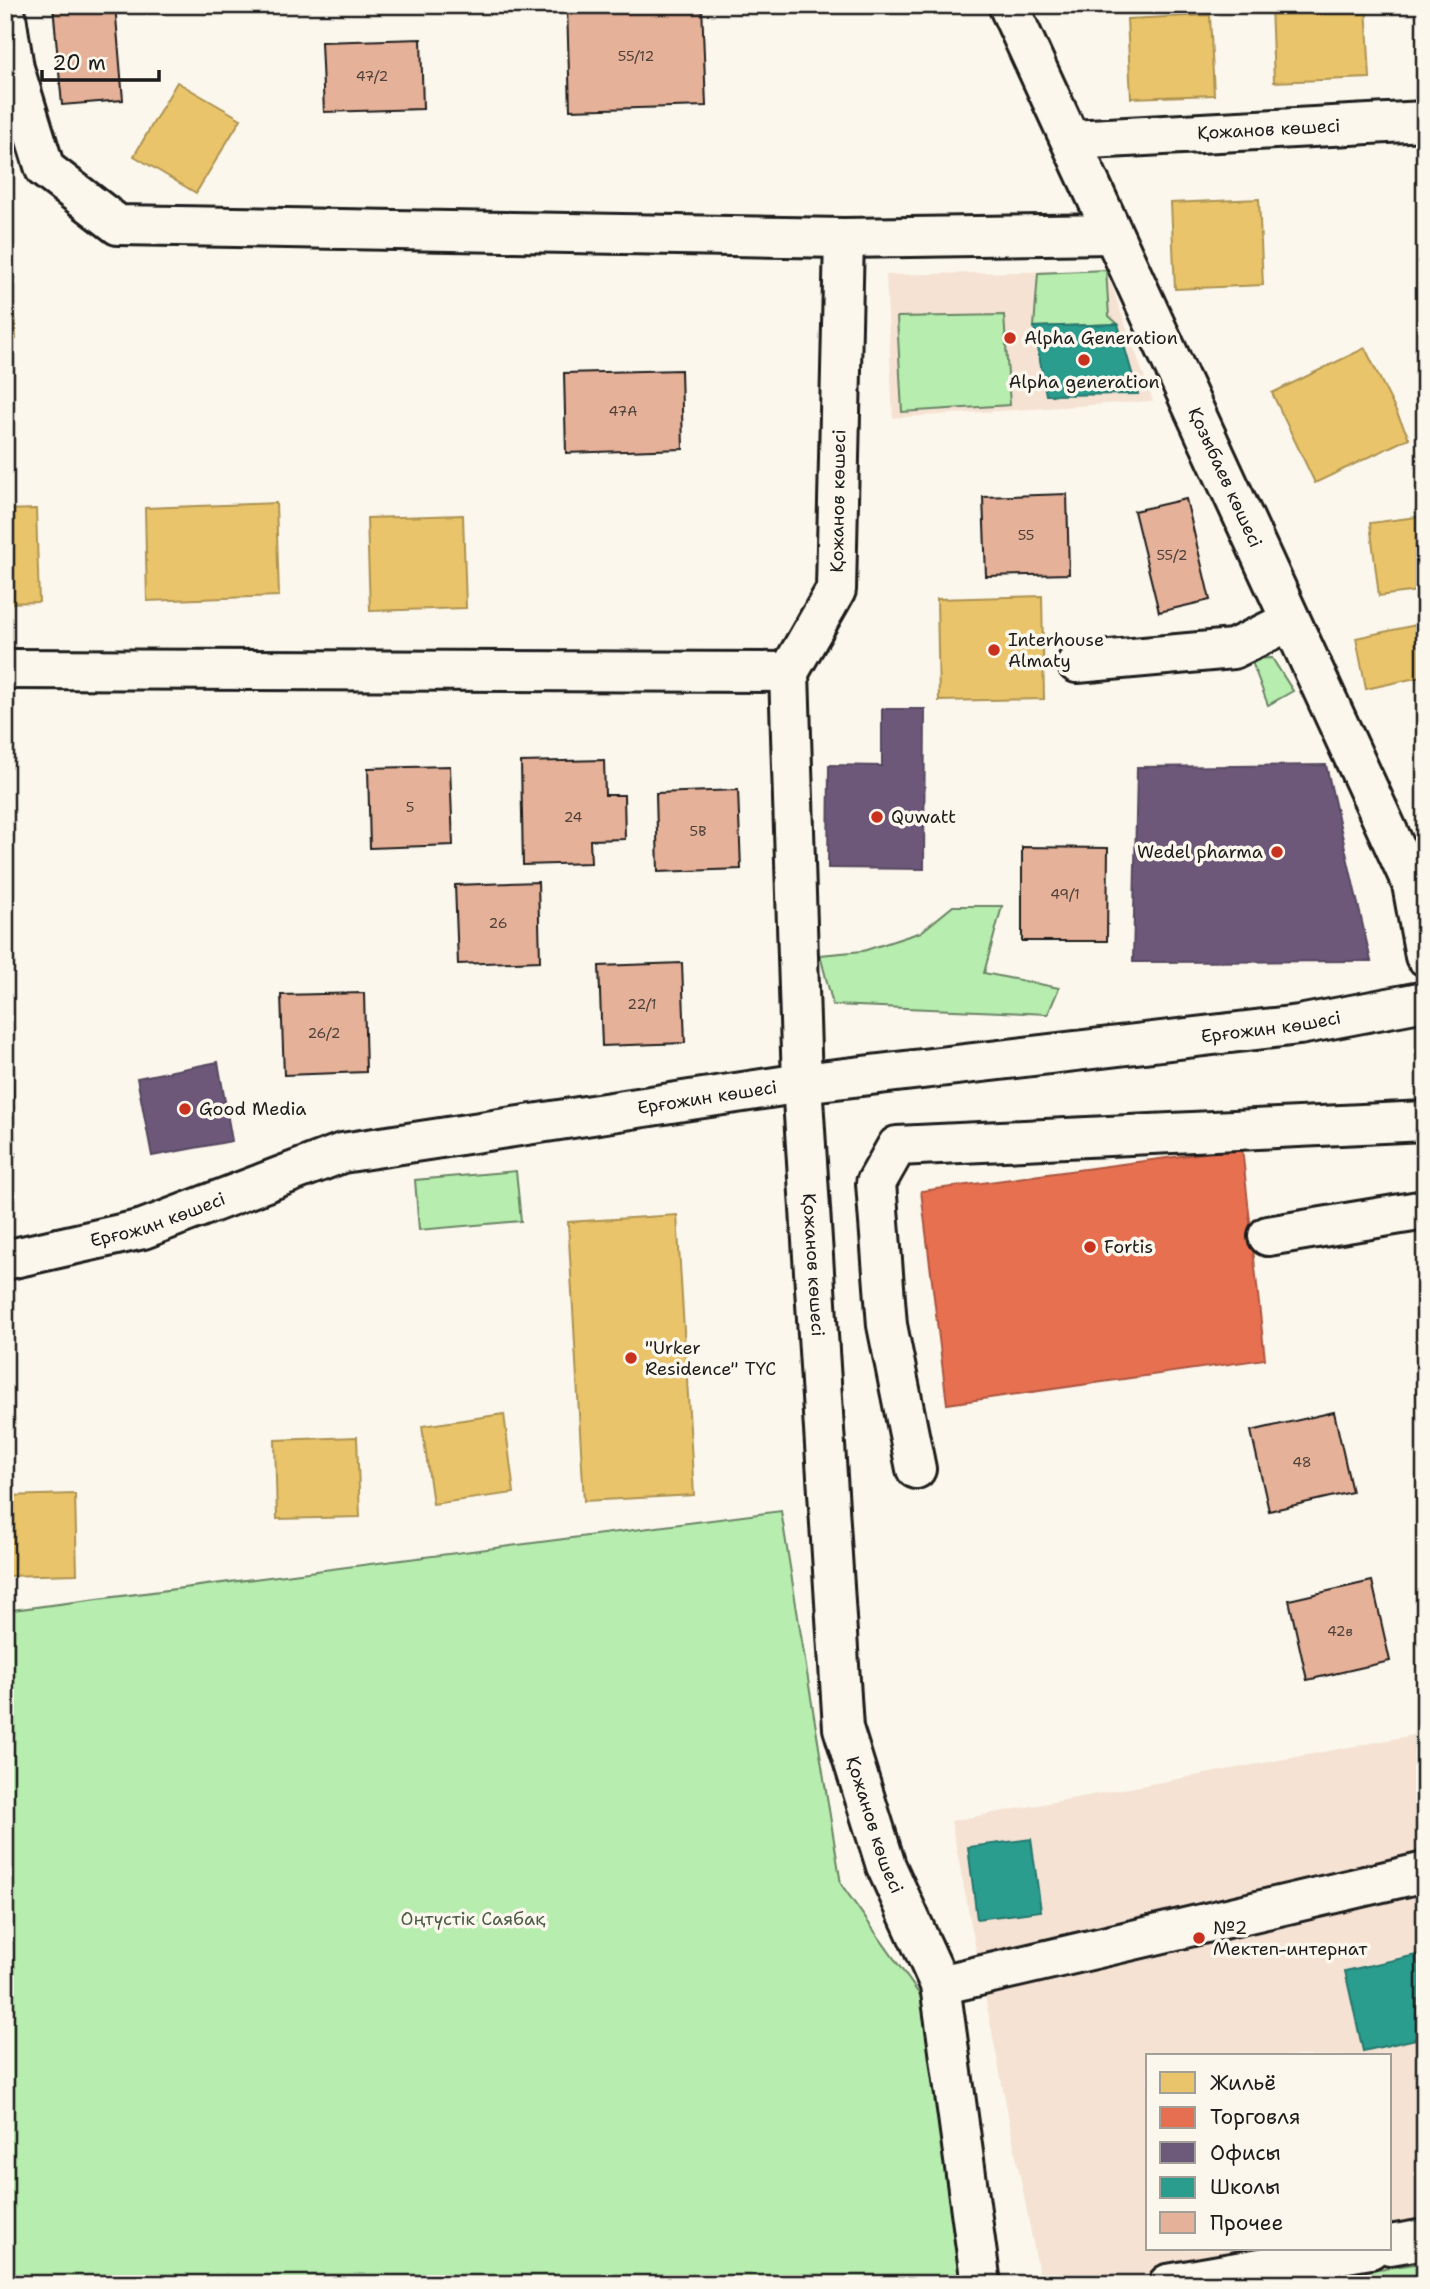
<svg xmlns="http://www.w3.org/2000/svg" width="1430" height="2289" font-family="'Shantell Sans',sans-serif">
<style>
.built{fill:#f5e2d3;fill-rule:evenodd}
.green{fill:#b7edae;stroke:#6a8465;stroke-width:2}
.homes{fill:#e9c46a;stroke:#ac9253;stroke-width:2}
.shops{fill:#e76f51;stroke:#aa5641;stroke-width:2}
.offices{fill:#6d597a;stroke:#55475e;stroke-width:2}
.schools{fill:#2a9d8f;stroke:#26766c;stroke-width:2}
.building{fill:#e6b199;stroke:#1c1c1c;stroke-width:2}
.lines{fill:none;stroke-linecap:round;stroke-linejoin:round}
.minor-casing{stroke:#1c1c1c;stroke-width:44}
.minor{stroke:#fbf7ec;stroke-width:38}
.poi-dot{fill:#c8321e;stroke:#fbf7ec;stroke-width:2.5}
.labels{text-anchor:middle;stroke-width:7;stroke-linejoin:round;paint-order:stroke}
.number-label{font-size:14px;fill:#4e413b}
.street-label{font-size:18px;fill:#1c1c1c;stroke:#fbf7ec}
.poi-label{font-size:18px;fill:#1c1c1c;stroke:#fbf7ec;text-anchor:start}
.park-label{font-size:18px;fill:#4a5b48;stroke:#fbf7ec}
</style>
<rect width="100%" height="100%" fill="#fbf7ec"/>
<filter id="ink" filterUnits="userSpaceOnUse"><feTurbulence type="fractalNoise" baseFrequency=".0143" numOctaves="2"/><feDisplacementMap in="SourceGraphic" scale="14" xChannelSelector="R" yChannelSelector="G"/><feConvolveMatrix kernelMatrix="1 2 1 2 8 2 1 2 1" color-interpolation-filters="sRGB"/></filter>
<g filter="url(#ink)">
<g class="built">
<path d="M 1106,270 L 1153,401 L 893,418 L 886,275 Z"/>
<path d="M 1425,1733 L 1425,2284 L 1041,2284 L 951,1821 ZM 1148,2056 L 1390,2056 L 1390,2249 L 1148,2249 Z"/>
</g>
<g class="green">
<path d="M 1106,270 L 1109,316 L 1118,324 L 1034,327 L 1038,273 Z"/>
<path d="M 1004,315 L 1010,405 L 902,412 L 897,317 Z"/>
<path d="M 1272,658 L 1293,691 L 1268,705 L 1251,659 Z"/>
<path d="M 953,906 L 1002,906 L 984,973 L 1059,988 L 1048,1014 L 833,1005 L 820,955 L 863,951 L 921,932 Z"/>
<path d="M 516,1171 L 521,1221 L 419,1230 L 415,1180 Z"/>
<path d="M 781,1511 L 841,1884 L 922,1998 L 961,2284 L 5,2284 L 5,1611 Z"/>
<path d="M 1422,2263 L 1425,2267 L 1425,2284 L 1271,2284 Z"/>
</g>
<g class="homes">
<path d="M 1271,5 L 1366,5 L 1370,78 L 1274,82 Z"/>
<path d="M 1210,15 L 1214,95 L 1131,98 L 1127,19 Z"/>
<path d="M 177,82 L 241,119 L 196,193 L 134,156 Z"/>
<path d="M 1259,199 L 1263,285 L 1175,289 L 1171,203 Z"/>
<path d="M 5,284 L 12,284 L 16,339 L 5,340 Z"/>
<path d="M 1365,348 L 1409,438 L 1315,483 L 1272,393 Z"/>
<path d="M 276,503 L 279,596 L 147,601 L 145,508 Z"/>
<path d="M 36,509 L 39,602 L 5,603 L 5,510 Z"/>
<path d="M 463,515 L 466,608 L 370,611 L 367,518 Z"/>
<path d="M 1425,516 L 1425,590 L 1379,596 L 1370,523 Z"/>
<path d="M 1042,596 L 1044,699 L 939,701 L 937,599 Z"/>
<path d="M 1425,623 L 1425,676 L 1366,689 L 1356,638 Z"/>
<path d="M 677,1215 L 694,1495 L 584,1501 L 568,1222 Z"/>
<path d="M 504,1414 L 514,1493 L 433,1504 L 422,1426 Z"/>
<path d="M 357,1437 L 360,1517 L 277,1519 L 275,1440 Z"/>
<path d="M 75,1494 L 77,1574 L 5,1576 L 5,1496 Z"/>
</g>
<path class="shops" d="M 1242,1148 L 1265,1359 L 947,1404 L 921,1191 Z"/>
<g class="offices">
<path d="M 882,709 L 925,709 L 924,869 L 828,868 L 829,765 L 882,766 Z"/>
<path d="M 1326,765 L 1371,961 L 1133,962 L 1137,767 Z"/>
<path d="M 218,1062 L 232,1141 L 152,1156 L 137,1078 Z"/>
</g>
<g class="schools">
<path d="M 1118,324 L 1138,394 L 1046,395 L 1034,327 Z"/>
<path d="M 1031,1839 L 1041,1911 L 977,1919 L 968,1847 Z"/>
<path d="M 1425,1953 L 1425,2037 L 1363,2051 L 1345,1971 Z"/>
</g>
<g class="building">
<path d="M 53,5 L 115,5 L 123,100 L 62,105 Z"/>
<path d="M 567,5 L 702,5 L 706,106 L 570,110 Z"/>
<path d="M 421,39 L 423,109 L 324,112 L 321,42 Z"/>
<path d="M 681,370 L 683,449 L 566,453 L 564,373 Z"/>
<path d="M 1067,494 L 1069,574 L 986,576 L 983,497 Z"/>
<path d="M 1186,499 L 1210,600 L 1159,612 L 1134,511 Z"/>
<path d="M 604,760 L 605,795 L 624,795 L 625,839 L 590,840 L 591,863 L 523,865 L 521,762 Z"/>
<path d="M 450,766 L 453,845 L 370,848 L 368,768 Z"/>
<path d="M 738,790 L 741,869 L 658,872 L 656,793 Z"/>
<path d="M 1022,847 L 1108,848 L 1107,941 L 1022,941 Z"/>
<path d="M 538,882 L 540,961 L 458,964 L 455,885 Z"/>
<path d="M 682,963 L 685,1043 L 602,1046 L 599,966 Z"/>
<path d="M 364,993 L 366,1072 L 284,1075 L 281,995 Z"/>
<path d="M 12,1076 L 15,1156 L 5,1156 L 5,1077 Z"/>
<path d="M 1334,1412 L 1352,1492 L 1269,1511 L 1251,1431 Z"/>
<path d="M 1372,1581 L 1390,1661 L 1307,1680 L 1289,1600 Z"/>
</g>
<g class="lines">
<defs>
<g id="minor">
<path id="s1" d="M 1008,5 L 1412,884 L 1425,956"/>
<path d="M 5,10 L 14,68 L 45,169 L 118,225 L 844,238 L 1112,234"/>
<path id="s2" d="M 1071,140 L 1425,121"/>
<path id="s3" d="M 844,238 L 836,590 L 789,672 L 802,1083 L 843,1728 L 886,1866 L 940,1985 L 981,2284"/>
<path d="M 1077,663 L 1233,649 L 1290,621"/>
<path d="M 5,669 L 789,672"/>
<path d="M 1268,1236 L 1425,1210"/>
<path id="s4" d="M 5,1260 L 143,1229 L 342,1153 L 802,1083 L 1299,1025 L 1425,1001"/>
<path d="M 916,1469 L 887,1325 L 876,1183 L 897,1146 L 1425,1121"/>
<path d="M 940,1985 L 1425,1872"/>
<path d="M 1390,2245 L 1425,2239"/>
<path d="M 1168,2284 L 1370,2249"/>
</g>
</defs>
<use href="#minor" class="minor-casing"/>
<use href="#minor" class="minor"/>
</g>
</g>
<g class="poi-dot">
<circle cx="1010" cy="338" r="7"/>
<circle cx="1084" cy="360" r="7"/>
<circle cx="994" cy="650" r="7"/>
<circle cx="877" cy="817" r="7"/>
<circle cx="1277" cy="852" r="7"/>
<circle cx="185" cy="1109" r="7"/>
<circle cx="1090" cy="1247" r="7"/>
<circle cx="631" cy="1358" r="7"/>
<circle cx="1199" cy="1938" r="7"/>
</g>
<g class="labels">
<g class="number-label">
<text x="636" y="61">55/12</text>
<text x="372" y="81">47/2</text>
<text x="623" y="416">47А</text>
<text x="1026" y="540">55</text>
<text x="1172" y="560">55/2</text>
<text x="410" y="812">5</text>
<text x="573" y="822">24</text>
<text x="698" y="836">5В</text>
<text x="1065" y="899">49/1</text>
<text x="498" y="928">26</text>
<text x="642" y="1009">22/1</text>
<text x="324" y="1038">26/2</text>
<text x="1302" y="1467">48</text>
<text x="1340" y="1636">42в</text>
</g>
<g class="street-label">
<text dy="6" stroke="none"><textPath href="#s2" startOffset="198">Қожанов көшесі</textPath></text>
<text dy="6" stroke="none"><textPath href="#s1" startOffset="520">Қозыбаев көшесі</textPath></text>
<text transform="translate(838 501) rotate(-89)" y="6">Қожанов көшесі</text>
<text dy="6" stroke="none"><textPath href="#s4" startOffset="1292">Ерғожин көшесі</textPath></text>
<text dy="6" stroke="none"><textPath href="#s4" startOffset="724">Ерғожин көшесі</textPath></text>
<text dy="6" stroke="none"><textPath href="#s4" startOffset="158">Ерғожин көшесі</textPath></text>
<text dy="6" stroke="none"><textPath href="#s3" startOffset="1040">Қожанов көшесі</textPath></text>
<text dy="6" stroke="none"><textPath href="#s3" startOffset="1606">Қожанов көшесі</textPath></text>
</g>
<g class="poi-label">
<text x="1024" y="344">Alpha Generation</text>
<text x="1084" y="388" text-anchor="middle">Alpha generation</text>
<text x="1008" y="646">Interhouse<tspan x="1008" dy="21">Almaty</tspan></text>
<text x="891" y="823">Quwatt</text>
<text x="1263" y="858" text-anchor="end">Wedel pharma</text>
<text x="199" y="1115">Good Media</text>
<text x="1104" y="1253">Fortis</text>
<text x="645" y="1354">"Urker<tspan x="645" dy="21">Residence" ТҮС</tspan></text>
<text x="1213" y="1934">№2<tspan x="1213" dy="21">Мектеп-интернат</tspan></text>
</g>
<g class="park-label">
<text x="473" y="1925">Оңтүстік Саябақ</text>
</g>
</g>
<rect width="1430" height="2289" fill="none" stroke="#fbf7ec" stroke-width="28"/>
<rect x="14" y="14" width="1402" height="2261" fill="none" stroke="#1c1c1c" stroke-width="2.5" filter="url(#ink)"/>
<rect x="1146" y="2054" width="245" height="196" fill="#fbf7ec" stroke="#a29f99" stroke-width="2"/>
<rect x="1160" y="2072" width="35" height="21" fill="#e9c46a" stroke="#a29f99" stroke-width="2"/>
<text x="1210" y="2090" font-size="21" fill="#1c1c1c">Жильё</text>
<rect x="1160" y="2107" width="35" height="21" fill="#e76f51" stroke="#a29f99" stroke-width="2"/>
<text x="1210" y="2124" font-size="21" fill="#1c1c1c">Торговля</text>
<rect x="1160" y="2142" width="35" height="21" fill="#6d597a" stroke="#a29f99" stroke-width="2"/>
<text x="1210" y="2160" font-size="21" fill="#1c1c1c">Офисы</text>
<rect x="1160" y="2177" width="35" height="21" fill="#2a9d8f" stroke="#a29f99" stroke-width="2"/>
<text x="1210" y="2194" font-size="21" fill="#1c1c1c">Школы</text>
<rect x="1160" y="2212" width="35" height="21" fill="#e6b199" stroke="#a29f99" stroke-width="2"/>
<text x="1210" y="2230" font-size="21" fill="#1c1c1c">Прочее</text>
<path d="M42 70v10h117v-10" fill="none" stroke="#1c1c1c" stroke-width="3.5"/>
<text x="52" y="70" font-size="21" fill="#1c1c1c" stroke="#fbf7ec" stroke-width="5" paint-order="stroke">20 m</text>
</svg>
